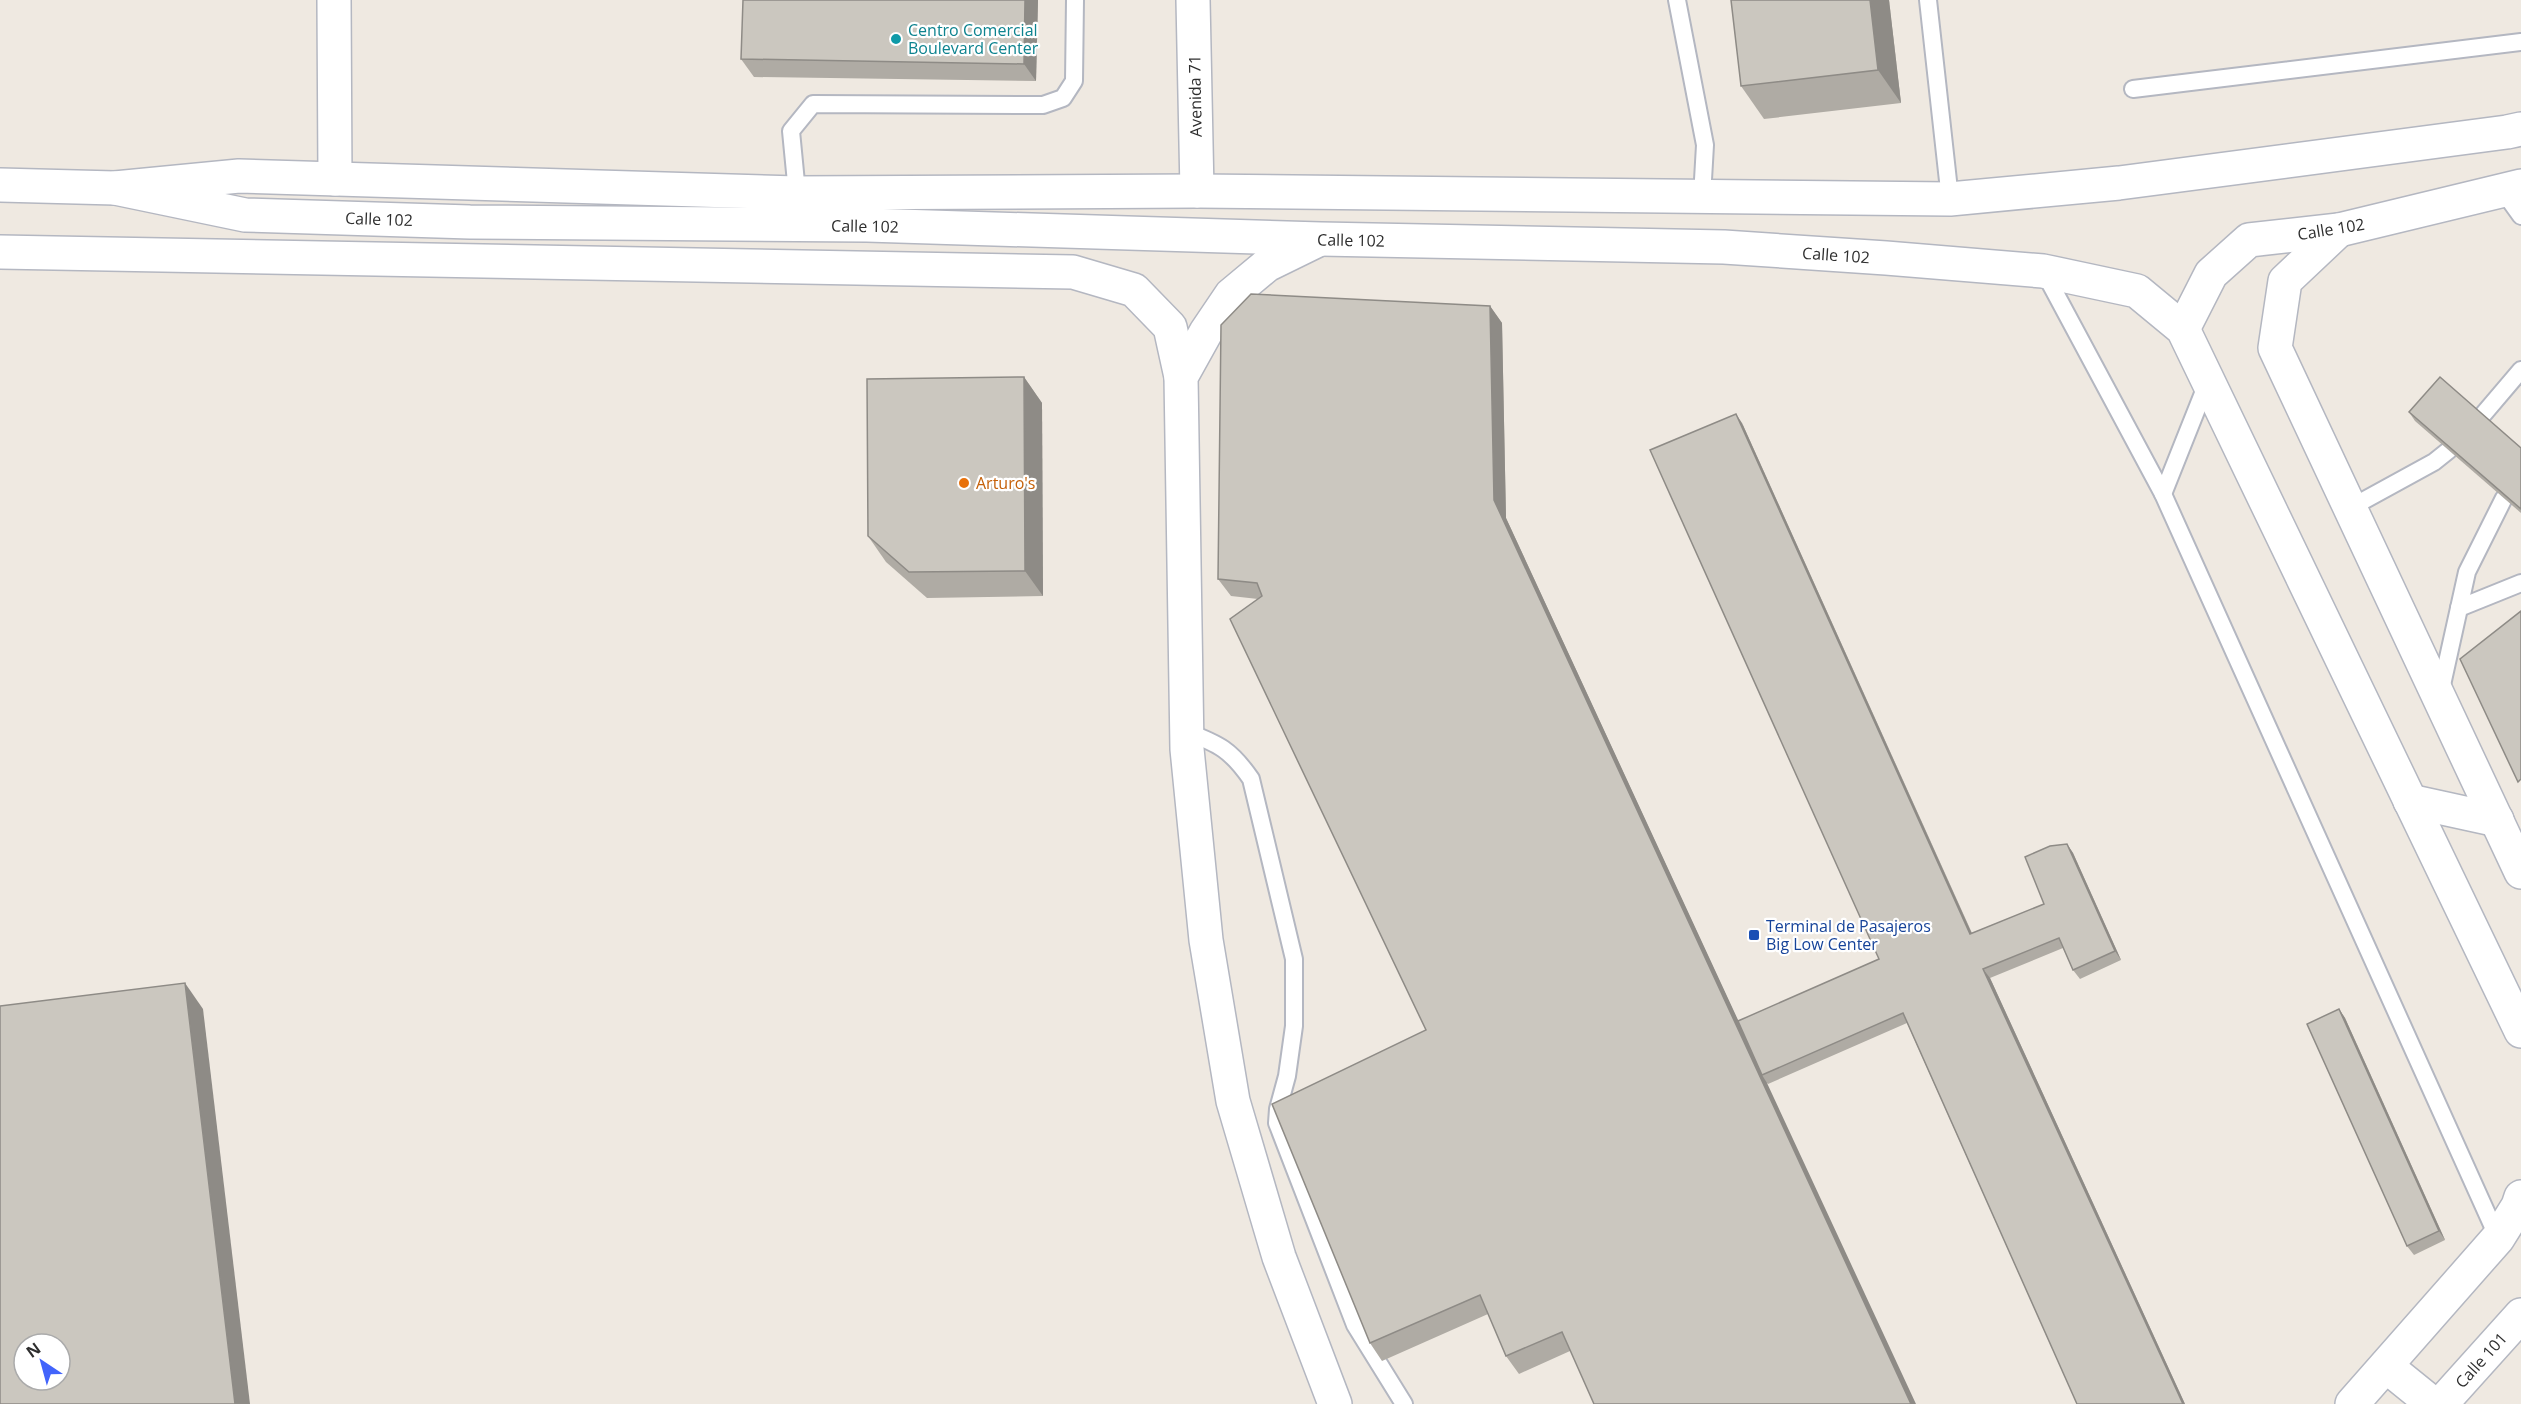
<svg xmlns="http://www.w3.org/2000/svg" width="2521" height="1404" font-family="'Open Sans',sans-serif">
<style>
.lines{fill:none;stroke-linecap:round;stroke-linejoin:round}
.service-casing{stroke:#b4b7c1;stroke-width:20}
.minor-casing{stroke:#b4b7c1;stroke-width:36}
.service{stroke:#fff;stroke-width:16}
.minor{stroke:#fff;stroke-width:33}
.wall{fill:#afaba4}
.shaded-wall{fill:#8e8b86}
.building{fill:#cbc7bf;stroke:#8e8b86;stroke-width:1.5;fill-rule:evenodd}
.culture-dot{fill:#0f9aa8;stroke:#fff;stroke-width:2}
.food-dot{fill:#e8710a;stroke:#fff;stroke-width:2}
.transit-dot{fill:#1a4fb4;stroke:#fff;stroke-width:2}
.labels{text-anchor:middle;stroke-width:4.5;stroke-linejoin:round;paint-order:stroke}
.culture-label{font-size:16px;fill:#0d838f;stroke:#fff;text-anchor:start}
.street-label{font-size:16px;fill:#2e2e2e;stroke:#fff}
.food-label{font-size:16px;fill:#c56008;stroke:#fff;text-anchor:start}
.transit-label{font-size:16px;fill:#164399;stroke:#fff;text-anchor:start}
</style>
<rect width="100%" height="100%" fill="#efe9e1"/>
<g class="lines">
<defs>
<g id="service">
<path d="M 1677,0 L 1705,145 L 1702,197"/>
<path d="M 1928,0 L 1950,199"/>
<path d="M 2133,89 L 2521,42"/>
<path d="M 2503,191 L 2521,216"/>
<path d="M 797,193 L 791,131 L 813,104 L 1043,105 L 1063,98 L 1074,81 L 1075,0"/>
<path d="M 2044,272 L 2163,494 L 2498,1238"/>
<path d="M 2481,417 L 2521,370"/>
<path d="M 2163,494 L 2208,381"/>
<path d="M 2350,508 L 2434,462 L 2449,450"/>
<path d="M 2459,608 L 2521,583"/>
<path d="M 2440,694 L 2467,572 L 2504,498"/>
<path d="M 1187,732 C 1219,744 1231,750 1251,779 L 1294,959 L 1294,1026 L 1287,1076 L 1278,1109 L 1277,1123 L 1355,1325 L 1404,1404"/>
</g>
<g id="minor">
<path d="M 334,0 L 335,179"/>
<path d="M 1193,0 L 1197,191"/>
<path d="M 0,185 L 115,188 L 239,176 L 797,193 L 1197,191 L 1950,199 L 2119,183 L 2507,132 L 2521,129"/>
<path d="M 115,188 L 245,215 L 470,222 L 867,225 L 1321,239 L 1724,247 L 1886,258 L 2043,271 L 2137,291 L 2183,329 L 2521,1031"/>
<path d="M 2339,230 L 2285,281 L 2275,348 L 2521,872"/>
<path d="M 1316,241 L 1267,265 L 1231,295 L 1206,332 L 1181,377 L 1187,749 L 1206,940 L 1233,1101 L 1279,1257 L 1335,1404"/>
<path d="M 0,252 L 1073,272 L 1134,290 L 1170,327 L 1181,377"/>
<path d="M 2183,329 L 2211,274 L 2249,240 L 2339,230 L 2521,186"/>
<path d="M 2410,801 L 2497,820"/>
<path d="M 2386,1366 L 2433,1404"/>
<path d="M 2352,1404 L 2498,1238 L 2518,1206 L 2521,1197"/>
<path d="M 2441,1404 L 2521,1315"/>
</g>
</defs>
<use href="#service" class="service-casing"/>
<use href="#minor" class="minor-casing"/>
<use href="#service" class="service"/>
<use href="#minor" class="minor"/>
</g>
<g class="wall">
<path d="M 1038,0 L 1036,81 L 754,77 L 741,59 Z"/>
<path d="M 1731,0 L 1889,0 L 1901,103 L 1764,119 L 1741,86 Z"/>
<path d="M 1490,306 L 1502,323 L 1506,518 L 1738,1021 L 1879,959 L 1742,423 L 1972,933 L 2044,904 L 2067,844 L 2073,853 L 2121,960 L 2080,979 L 2073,970 L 2063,948 L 1990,978 L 2185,1404 L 2077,1404 L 1907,1023 L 1768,1084 L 1767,1083 L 1570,1351 L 1519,1374 L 1506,1356 L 1488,1314 L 1382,1361 L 1370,1343 L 1426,1030 L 1258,599 L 1231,596 L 1218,579 Z"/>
<path d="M 1024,377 L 1042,403 L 1043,596 L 927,598 L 886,562 L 868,536 Z"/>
<path d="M 2409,412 L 2521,448 L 2521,513 L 2415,421 Z"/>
<path d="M 2339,1009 L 2345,1018 L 2445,1240 L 2414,1255 L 2407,1246 Z"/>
</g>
<g class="shaded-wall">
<path d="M 1025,0 L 1038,0 L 1036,81 L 1024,64 Z"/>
<path d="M 1870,0 L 1889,0 L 1901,103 L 1878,70 Z"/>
<path d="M 1490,306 L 1502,323 L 1506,518 L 1763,1074 L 1762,1075 L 1767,1083 L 1916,1404 L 1911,1404 L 1494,500 Z"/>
<path d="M 1024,377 L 1042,403 L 1043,596 L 1025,571 Z"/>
<path d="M 1736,414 L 1742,423 L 1976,943 L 1970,934 Z"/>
<path d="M 2067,844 L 2073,853 L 2121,960 L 2115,951 Z"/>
<path d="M 1983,969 L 1990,978 L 2185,1404 L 2183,1404 Z"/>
<path d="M 185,983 L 203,1009 L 250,1404 L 235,1404 Z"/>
<path d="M 2339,1009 L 2345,1018 L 2445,1240 L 2439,1231 Z"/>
</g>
<g class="building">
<path d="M 743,0 L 1025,0 L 1024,64 L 741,59 Z"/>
<path d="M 1731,0 L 1870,0 L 1878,70 L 1741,86 Z"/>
<path d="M 1251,294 L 1490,306 L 1494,500 L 1911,1404 L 1594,1404 L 1562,1332 L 1506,1356 L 1480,1295 L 1370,1343 L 1272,1104 L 1426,1030 L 1230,619 L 1262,596 L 1257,583 L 1218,579 L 1221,325 Z"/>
<path d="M 1024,377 L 1025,571 L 909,572 L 868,536 L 867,379 Z"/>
<path d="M 2440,377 L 2521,448 L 2521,509 L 2409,412 Z"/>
<path d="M 1736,414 L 1970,934 L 2044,904 L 2025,857 L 2050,846 L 2067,844 L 2115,951 L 2073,970 L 2059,938 L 1983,969 L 2183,1404 L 2077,1404 L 1903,1013 L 1762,1075 L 1738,1021 L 1879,959 L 1650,450 Z"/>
<path d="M 2521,611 L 2521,779 L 2518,782 L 2460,659 Z"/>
<path d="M 185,983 L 235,1404 L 0,1404 L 0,1006 ZM 24,1344 L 60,1344 L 60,1380 L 24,1380 Z"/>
<path d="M 2339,1009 L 2439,1231 L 2407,1246 L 2307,1024 Z"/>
</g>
<circle class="culture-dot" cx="896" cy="39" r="6"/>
<circle class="food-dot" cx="964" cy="483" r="6"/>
<rect class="transit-dot" x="1748" y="929" width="12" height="12" rx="3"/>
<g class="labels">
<g class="culture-label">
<text x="908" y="36">Centro Comercial<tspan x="908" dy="18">Boulevard Center</tspan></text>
</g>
<g class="street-label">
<text transform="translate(1195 96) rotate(-91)" y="6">Avenida 71</text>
<text transform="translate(379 219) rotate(2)" y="6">Calle 102</text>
<text transform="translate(865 226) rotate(1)" y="6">Calle 102</text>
<text transform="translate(2331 229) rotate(-9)" y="6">Calle 102</text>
<text transform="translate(1351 240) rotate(1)" y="6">Calle 102</text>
<text transform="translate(1836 255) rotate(4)" y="6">Calle 102</text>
<text transform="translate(2481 1360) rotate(-48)" y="6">Calle 101</text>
</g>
<g class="food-label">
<text x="976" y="489">Arturo's</text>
</g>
<g class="transit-label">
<text x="1766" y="932">Terminal de Pasajeros<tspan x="1766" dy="18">Big Low Center</tspan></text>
</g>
</g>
<g transform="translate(42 1362) rotate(324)"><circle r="28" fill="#ffffff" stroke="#ababab" stroke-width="1.5"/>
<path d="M0-4.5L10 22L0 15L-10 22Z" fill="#4264fb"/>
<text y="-9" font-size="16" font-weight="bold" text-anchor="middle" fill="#2e2e2e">N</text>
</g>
</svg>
